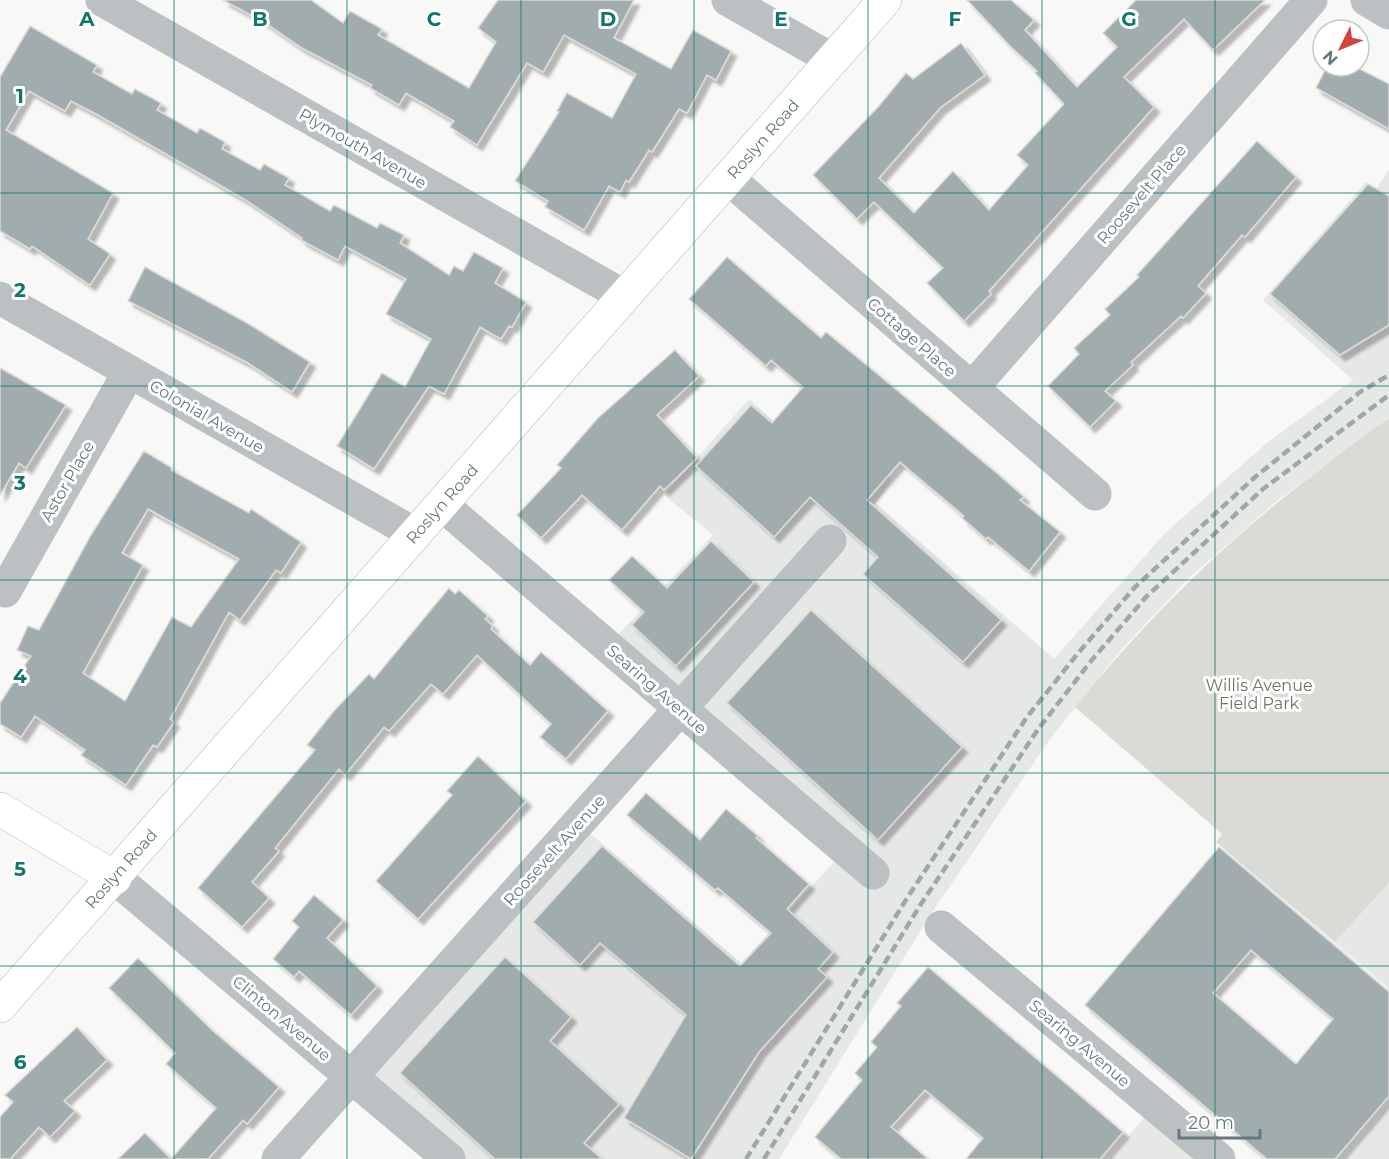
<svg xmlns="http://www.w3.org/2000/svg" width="1389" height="1159" font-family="Montserrat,sans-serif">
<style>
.built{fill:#e6e8e6}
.green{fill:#d9dcd6}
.building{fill:#a1acae;stroke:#dadad8;stroke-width:1.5;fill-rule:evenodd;filter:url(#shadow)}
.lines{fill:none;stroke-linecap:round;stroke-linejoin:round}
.major-casing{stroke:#b0b6b8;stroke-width:34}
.minor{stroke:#bbc1c3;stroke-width:33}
.major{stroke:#fff;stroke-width:33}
.rail{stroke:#9ea7a9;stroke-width:4.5;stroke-dasharray:9 4.5;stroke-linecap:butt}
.grid{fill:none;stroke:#0f766e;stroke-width:1.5;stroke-opacity:0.55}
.labels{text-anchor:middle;stroke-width:6;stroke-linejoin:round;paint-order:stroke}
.street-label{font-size:16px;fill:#66787d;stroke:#fff}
.park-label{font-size:16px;fill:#6b7665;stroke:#fff}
.grid-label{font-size:20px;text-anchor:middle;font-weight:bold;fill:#0f766e;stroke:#fff;stroke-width:6;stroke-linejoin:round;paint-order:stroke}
</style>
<defs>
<filter id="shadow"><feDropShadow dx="5.5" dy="5.5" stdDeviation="1.5" flood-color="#0004"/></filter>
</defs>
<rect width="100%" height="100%" fill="#f8f8f6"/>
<g class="built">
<path d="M 1389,169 L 1389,419 L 1278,500 L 1187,580 L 1121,650 L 1050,739 L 931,914 L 779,1159 L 449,1159 L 352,1077 L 577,822 L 741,963 L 846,849 L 608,645 L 713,535 L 664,495 L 749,399 L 838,479 L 861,454 L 892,480 L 876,503 L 1054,659 L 1165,533 L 1268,442 L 1353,380 L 1263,300 L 1366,182 L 1377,188 Z"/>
<path d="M 1389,883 L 1389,988 L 1335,942 Z"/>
<path d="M 1155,1105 L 1219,1159 L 1109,1159 Z"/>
<path d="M 1389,1106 L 1389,1159 L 1344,1159 Z"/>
</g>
<path class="green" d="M 1389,419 L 1389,883 L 1335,942 L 1216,842 L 1222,834 L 1075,707 C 1149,616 1231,535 1326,465 C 1347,449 1367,432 1389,419 Z"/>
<g class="building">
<path d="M 223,0 L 311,0 L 343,23 L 350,11 L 382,29 L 378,35 L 469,88 L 496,42 L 478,28 L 498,0 L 634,0 L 614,38 L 671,69 L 693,30 L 731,51 L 716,80 L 707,75 L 687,113 L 679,109 L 652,152 L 649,150 L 629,182 L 626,180 L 620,192 L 609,186 L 584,230 L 545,207 L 548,201 L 515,181 L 559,112 L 557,111 L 567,93 L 612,118 L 636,74 L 564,35 L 543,72 L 527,63 L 477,145 L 450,127 L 454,121 L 406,93 L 399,105 L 370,88 L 372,85 L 302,48 L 264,22 Z"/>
<path d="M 967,0 L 1011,0 L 1034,20 L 1025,30 L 1077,87 L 1117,47 L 1103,33 L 1136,0 L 1265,0 L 1213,50 L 1184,19 L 1124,77 L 1154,107 L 989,291 L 991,294 L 964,321 L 927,283 L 943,268 L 874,202 L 857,219 L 813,175 L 879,106 L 906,73 L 913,79 L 961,43 L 985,75 L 940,108 L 879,178 L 914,213 L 953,171 L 989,210 L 1028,165 L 1017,155 L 1064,104 L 1035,73 L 1037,71 L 1010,46 Z"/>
<path d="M 30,26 L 97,65 L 93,72 L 132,94 L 135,89 L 161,103 L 157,110 L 197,133 L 200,128 L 225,142 L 222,149 L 260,170 L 264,164 L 289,178 L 285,185 L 330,211 L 334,205 L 377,228 L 380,223 L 404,235 L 400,243 L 449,275 L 454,266 L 463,271 L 474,252 L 503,268 L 495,283 L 526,302 L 512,327 L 509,326 L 501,339 L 480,327 L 444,394 L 429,386 L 374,469 L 337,446 L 382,373 L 405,387 L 431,339 L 386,314 L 406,279 L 345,246 L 338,260 L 301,240 L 302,238 L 244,199 L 98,115 L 71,101 L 65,111 L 29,91 L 6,130 L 113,193 L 88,239 L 110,254 L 90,285 L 32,246 L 30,249 L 0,231 L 0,77 Z"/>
<path d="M 1327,66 L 1354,66 L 1389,84 L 1389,129 L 1316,88 Z"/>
<path d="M 1257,141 L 1296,177 L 1245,237 L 1242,235 L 1198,286 L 1206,293 L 1183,318 L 1181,316 L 1131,362 L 1133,365 L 1105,391 L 1116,401 L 1090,427 L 1048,386 L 1079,354 L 1074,348 L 1110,315 L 1105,309 L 1139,277 L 1137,275 Z"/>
<path d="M 1368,184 L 1389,196 L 1389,325 L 1340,355 L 1270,294 Z"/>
<path d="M 727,257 L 821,338 L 826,332 L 875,372 L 999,475 L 1024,497 L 1020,500 L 1060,532 L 1029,571 L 988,537 L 986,539 L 962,518 L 964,516 L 900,462 L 867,500 L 1001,620 L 963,662 L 863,574 L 878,557 L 810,497 L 774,537 L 696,466 L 751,405 L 772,423 L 803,387 L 771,360 L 766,366 L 689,299 Z"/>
<path d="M 145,267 L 247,323 L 310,362 L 292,392 L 248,363 L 128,301 Z"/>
<path d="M 675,350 L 699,376 L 657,415 L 697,458 L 664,490 L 660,486 L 622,530 L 582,495 L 541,538 L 517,515 L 561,468 L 557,465 L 598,418 Z"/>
<path d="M 0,368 L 66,405 L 26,468 L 19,463 L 0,495 Z"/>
<path d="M 144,451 L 172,468 L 171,470 L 249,513 L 251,509 L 301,542 L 281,573 L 276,570 L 240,620 L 229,612 L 170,719 L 174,722 L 157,747 L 153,745 L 126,785 L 81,755 L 85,750 L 35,716 L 21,737 L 0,724 L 0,703 L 31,656 L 17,650 L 28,626 L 39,630 L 91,535 ZM 148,509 L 239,559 L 191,627 L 172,617 L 125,701 L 83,673 L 143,565 L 122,553 Z"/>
<path d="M 711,541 L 754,582 L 676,666 L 632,625 L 644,612 L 609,580 L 632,556 L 667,588 Z"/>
<path d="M 449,588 L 455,594 L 459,590 L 488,616 L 485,619 L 493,626 L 491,629 L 530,665 L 541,652 L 608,711 L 566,759 L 540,737 L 551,724 L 477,655 L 443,694 L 431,684 L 389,731 L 384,727 L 345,775 L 339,769 L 275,848 L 279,851 L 252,882 L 269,898 L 242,927 L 198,888 L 315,750 L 307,745 L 333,712 L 369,674 L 374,679 Z"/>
<path d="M 811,610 L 962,747 L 878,840 L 727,703 Z"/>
<path d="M 478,756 L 526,801 L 418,919 L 376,881 L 452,795 L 447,791 Z"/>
<path d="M 646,793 L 700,840 L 726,809 L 758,836 L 756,838 L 809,884 L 787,909 L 833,952 L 818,969 L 827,977 L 759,1052 L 691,1159 L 624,1118 L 686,1015 L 600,943 L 580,965 L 533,922 L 602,846 L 740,966 L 771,933 L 718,888 L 715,890 L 627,815 Z"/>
<path d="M 1219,847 L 1389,992 L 1389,1096 L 1335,1159 L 1267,1159 L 1085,1005 ZM 1251,950 L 1333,1019 L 1296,1064 L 1213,993 Z"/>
<path d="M 314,895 L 343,920 L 327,938 L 377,986 L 351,1015 L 299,971 L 294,977 L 273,959 L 299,927 L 292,921 Z"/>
<path d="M 505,957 L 571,1017 L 550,1041 L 619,1104 L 584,1143 L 602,1159 L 495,1159 L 400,1073 Z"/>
<path d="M 138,958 L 213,1031 L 279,1087 L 247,1124 L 243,1120 L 208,1159 L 171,1159 L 216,1108 L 166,1064 L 175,1053 L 109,988 Z"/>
<path d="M 928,967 L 1123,1132 L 1100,1159 L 966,1159 L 983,1138 L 925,1090 L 891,1127 L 928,1159 L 841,1159 L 815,1137 L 862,1080 L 855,1073 L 877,1047 L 871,1042 L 901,1006 L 897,1003 Z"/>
<path d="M 77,1027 L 107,1060 L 64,1101 L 75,1111 L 50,1137 L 39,1127 L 10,1159 L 0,1159 L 0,1117 L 13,1102 L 5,1095 Z"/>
<path d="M 145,1133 L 171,1159 L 118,1159 Z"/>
</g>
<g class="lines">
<defs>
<g id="major">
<path d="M 0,809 L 115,878"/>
<path id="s1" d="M 0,1006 L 885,0"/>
</g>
</defs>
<use href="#major" class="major-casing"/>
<g class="minor">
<path d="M 102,0 L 624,296"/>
<path d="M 728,0 L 833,60"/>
<path d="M 1367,0 L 1389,13"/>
<path d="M 729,179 L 1095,494"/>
<path d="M 0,298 L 415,534"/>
<path d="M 972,388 L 1311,0"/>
<path d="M 441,504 L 873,873"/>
<path d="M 5,591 L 129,372"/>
<path d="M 115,878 L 449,1159"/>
<path d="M 941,927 L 1219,1159"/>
<path d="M 278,1159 L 830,541"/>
</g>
<use href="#major" class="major"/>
<g class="rail">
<path d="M 746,1159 L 909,895 L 1027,717 L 1079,652 L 1135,587 L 1254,478 L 1360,392 L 1389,375"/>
<path d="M 764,1159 L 921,904 L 1039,728 L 1091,661 L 1146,597 L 1263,489 L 1389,395"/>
</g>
</g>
<path class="grid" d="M 174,0 L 174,1159M 347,0 L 347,1159M 521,0 L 521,1159M 694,0 L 694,1159M 868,0 L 868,1159M 1042,0 L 1042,1159M 1215,0 L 1215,1159M 0,193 L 1389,193M 0,386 L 1389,386M 0,580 L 1389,580M 0,773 L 1389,773M 0,966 L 1389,966"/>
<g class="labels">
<g class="street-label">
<text dy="6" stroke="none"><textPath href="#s1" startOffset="1155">Roslyn Road</textPath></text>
<text transform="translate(363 148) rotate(30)" y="6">Plymouth Avenue</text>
<text transform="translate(1141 194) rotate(-49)" y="6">Roosevelt Place</text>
<text transform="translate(912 337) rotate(41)" y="6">Cottage Place</text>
<text transform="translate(207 416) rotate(30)" y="6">Colonial Avenue</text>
<text transform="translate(67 481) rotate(-60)" y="6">Astor Place</text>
<text dy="6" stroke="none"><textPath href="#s1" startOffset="669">Roslyn Road</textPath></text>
<text transform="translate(657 689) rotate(41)" y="6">Searing Avenue</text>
<text transform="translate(554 850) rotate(-48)" y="6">Roosevelt Avenue</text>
<text dy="6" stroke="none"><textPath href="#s1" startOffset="183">Roslyn Road</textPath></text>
<text transform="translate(282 1018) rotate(40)" y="6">Clinton Avenue</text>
<text transform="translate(1080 1043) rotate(40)" y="6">Searing Avenue</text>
</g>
<g class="park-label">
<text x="1259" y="691">Willis Avenue<tspan x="1259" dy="18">Field Park</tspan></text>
</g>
</g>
<g class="grid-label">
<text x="87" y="26">A</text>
<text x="260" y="26">B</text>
<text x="434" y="26">C</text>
<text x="608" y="26">D</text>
<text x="781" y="26">E</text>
<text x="955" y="26">F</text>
<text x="1129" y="26">G</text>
<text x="20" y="103">1</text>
<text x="20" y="297">2</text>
<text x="20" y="490">3</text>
<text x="20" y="683">4</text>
<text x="20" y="876">5</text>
<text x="20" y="1069">6</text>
</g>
<g transform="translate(1341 48) rotate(227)"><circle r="28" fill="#ffffff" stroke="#c2c9cb" stroke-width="1.5"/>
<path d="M0-4.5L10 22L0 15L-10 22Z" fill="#cf463f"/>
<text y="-9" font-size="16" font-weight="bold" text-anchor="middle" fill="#66787d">N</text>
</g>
<path d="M1179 1129v9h81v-9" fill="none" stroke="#66787d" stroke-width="3"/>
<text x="1188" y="1129" font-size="18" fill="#66787d" stroke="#ffffff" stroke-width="4.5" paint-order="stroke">20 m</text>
</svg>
